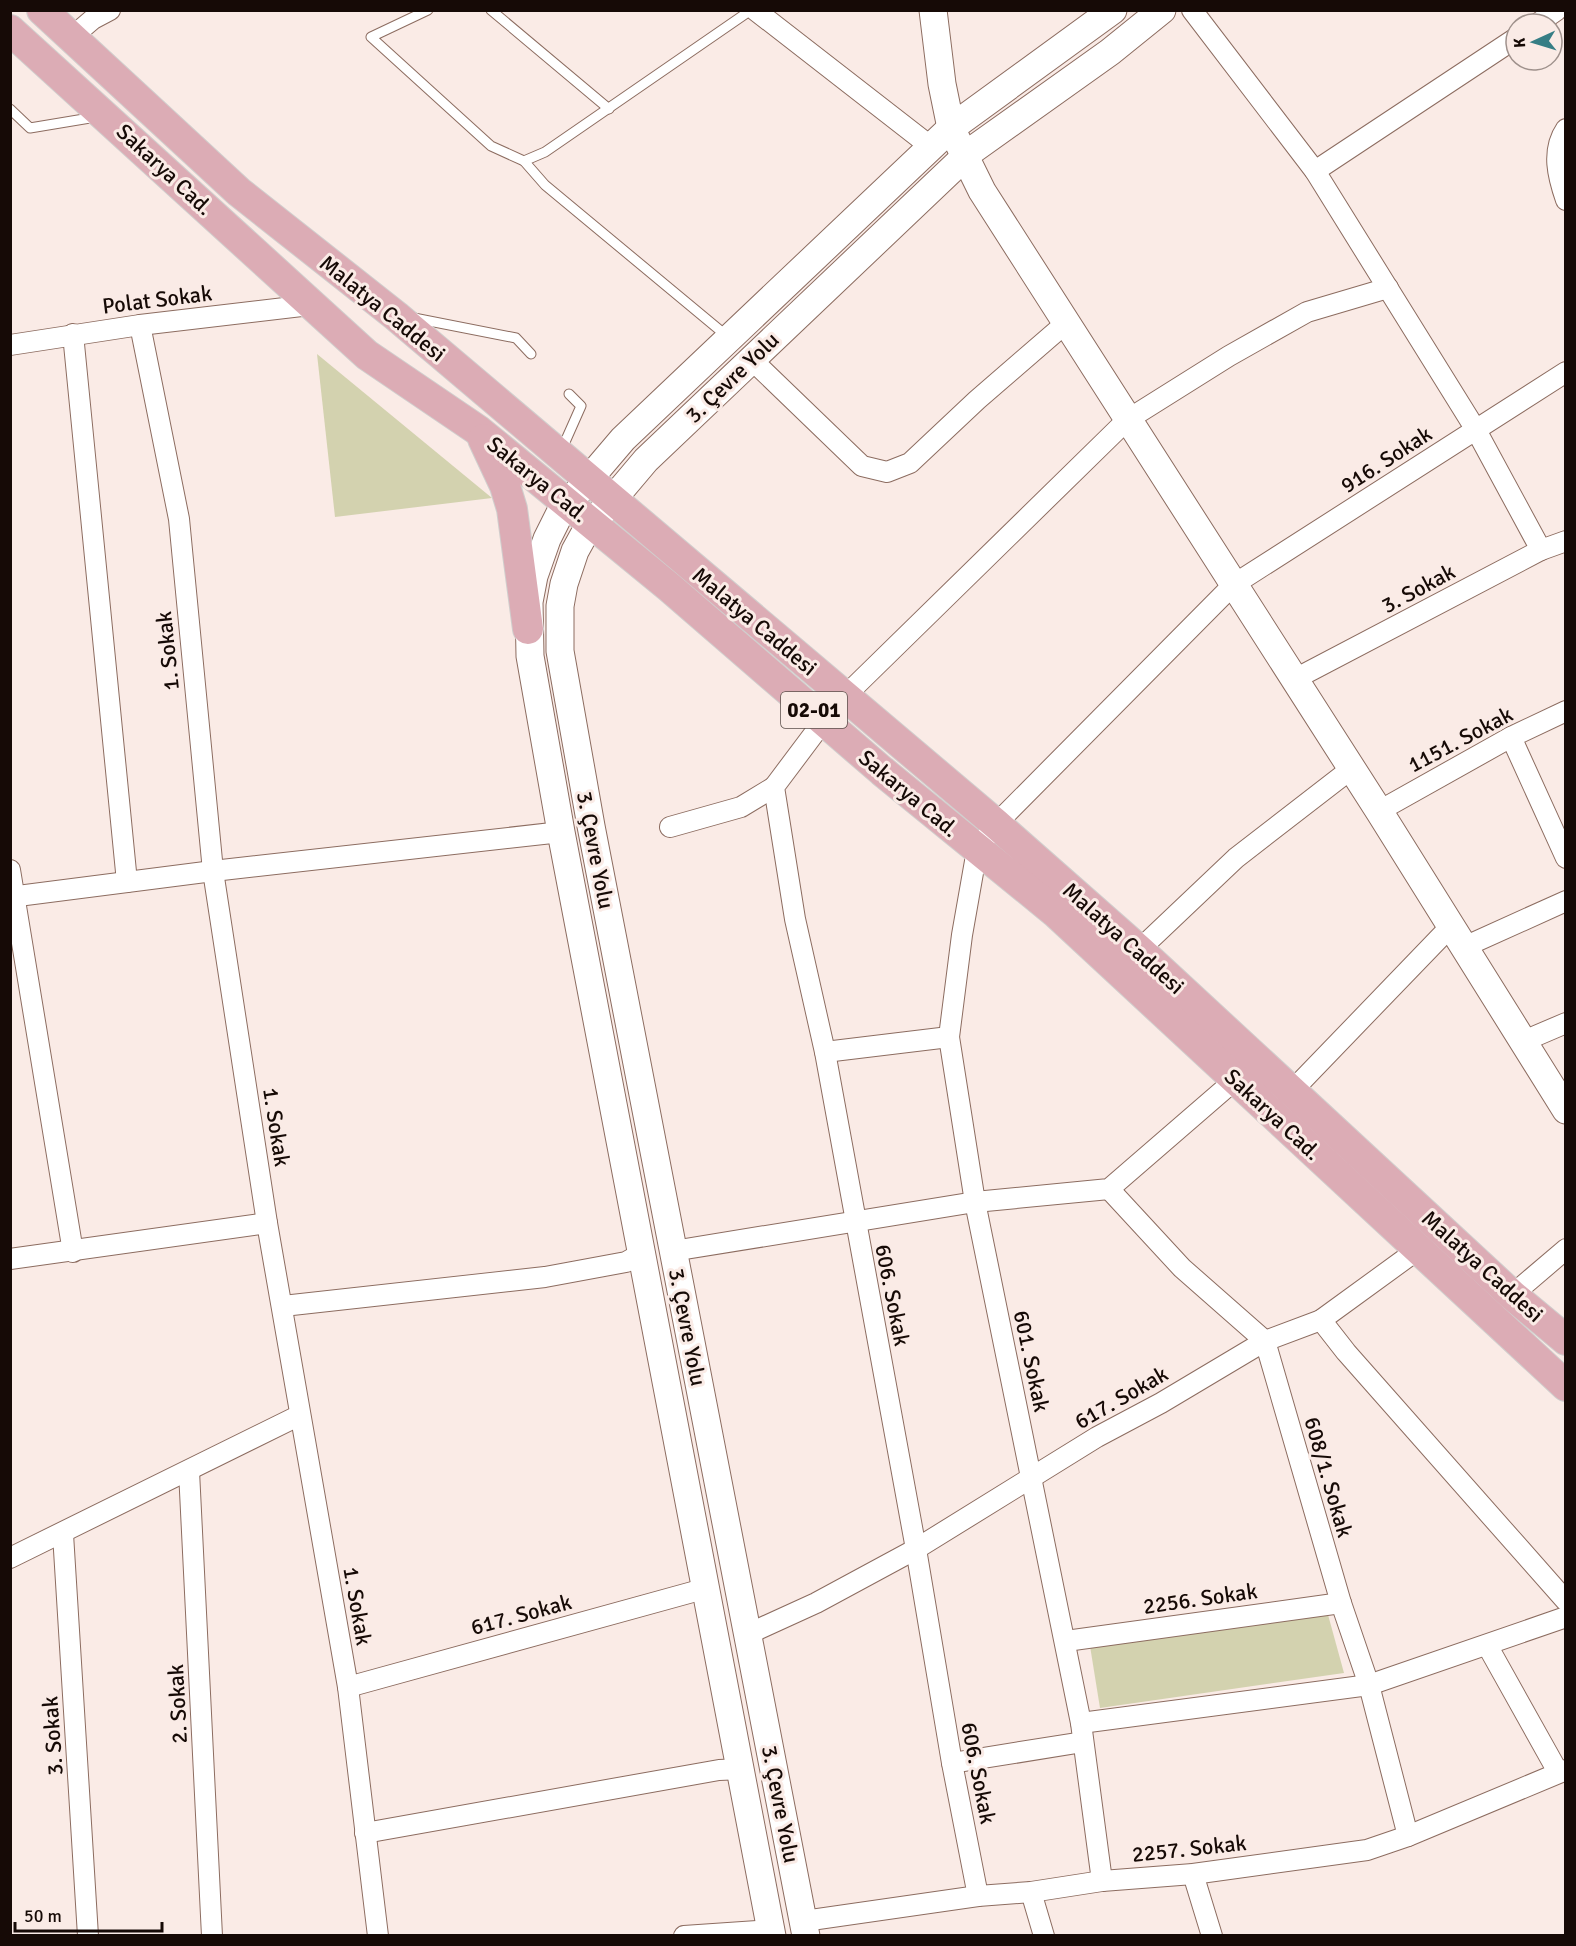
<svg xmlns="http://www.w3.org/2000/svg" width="1576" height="1946" font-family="Signika,sans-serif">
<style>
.green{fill:#d3d2af}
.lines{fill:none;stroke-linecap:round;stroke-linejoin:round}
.lane-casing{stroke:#8c6c60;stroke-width:11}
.street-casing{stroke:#8c6c60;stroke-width:22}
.secondary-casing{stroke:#8c6c60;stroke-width:29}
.primary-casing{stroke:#d0cecd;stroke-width:32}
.lane{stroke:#fff;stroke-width:9}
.street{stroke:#fff;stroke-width:20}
.secondary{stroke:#fff;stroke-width:27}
.primary{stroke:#dcacb5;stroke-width:30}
.labels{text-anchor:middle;stroke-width:6;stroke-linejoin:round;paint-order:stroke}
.shield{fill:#faebe6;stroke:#5a4e49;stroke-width:1.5}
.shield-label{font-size:21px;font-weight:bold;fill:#160a06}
.street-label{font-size:22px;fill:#160a06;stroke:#faebe6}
</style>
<rect width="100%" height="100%" fill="#faebe6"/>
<g class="green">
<path d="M 317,354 L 492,498 L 335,517 Z"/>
<path d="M 1327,1611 L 1344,1673 L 1100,1708 L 1090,1646 Z"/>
</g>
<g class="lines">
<defs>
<g id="lane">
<path d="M 428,10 L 371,37 L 491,146 L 524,161 L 545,185 L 728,337"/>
<path d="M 491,10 L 609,109"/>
<path d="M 10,109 L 30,128 L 96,117"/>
<path d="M 524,161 L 545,152 L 751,10"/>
<path d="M 414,318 L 516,338 L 531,354"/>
<path d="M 561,451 L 581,406 L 569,394"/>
</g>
<g id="street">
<path d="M 755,10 L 930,146"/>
<path d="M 1192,10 L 1315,171 L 1476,430 L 1541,550"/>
<path d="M 1537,24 L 1557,10"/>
<path d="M 72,37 L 93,19 L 110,10"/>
<path d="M 1566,129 C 1551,151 1558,177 1566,200"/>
<path d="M 1315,171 L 1516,38"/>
<path d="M 140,325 L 179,519 L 213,871 L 267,1223 L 348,1687 L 378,1936"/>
<path d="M 73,334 L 127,882"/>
<path d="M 10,345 L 140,325 L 310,305"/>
<path d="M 751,359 L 862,466 L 887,472 L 910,463 L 977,400 L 1066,323"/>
<path d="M 1293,680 L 1541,550 L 1566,541"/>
<path d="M 845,696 L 1127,420 L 1229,356 L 1307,312 L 1388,288"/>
<path d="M 825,719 L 774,787 L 795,919 L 825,1052 L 916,1549 L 952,1763 L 978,1896"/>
<path d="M 1511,737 L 1566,858"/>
<path d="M 1379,811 L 1511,737 L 1566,711"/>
<path d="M 670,827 L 741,807 L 774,787"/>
<path d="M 10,870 L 73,1252"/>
<path d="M 10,897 L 213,871 L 561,832"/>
<path d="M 1464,947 L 1566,901"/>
<path d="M 1139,950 L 1236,858 L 1351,769"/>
<path d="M 1524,1041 L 1566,1023"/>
<path d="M 825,1052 L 949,1037"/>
<path d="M 1291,1092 L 1451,926"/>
<path d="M 1109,1189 L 1182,1268 L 1265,1341 L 1341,1603 L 1369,1685 L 1408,1836"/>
<path d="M 673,1251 L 975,1202 L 1109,1189 L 1235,1080"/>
<path d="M 10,1259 L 267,1223"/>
<path d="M 1512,1295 L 1566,1249"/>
<path d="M 283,1306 L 545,1277 L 626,1262 L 642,1253"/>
<path d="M 1321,1320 L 1346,1352 L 1566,1601"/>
<path d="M 189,1471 L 212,1936"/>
<path d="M 63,1534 L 88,1936"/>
<path d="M 10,1558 L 300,1415"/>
<path d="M 748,1634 L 816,1603 L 916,1549 L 1097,1437 L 1161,1403 L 1265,1341 L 1321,1320 L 1420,1248"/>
<path d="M 1066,1641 L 1341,1603"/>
<path d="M 1487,1645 L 1558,1772"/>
<path d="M 348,1687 L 707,1588"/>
<path d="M 1081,1723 L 1369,1685 L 1566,1617"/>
<path d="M 952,1763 L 1083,1742"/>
<path d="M 365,1833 L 719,1770 L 742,1769"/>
<path d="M 1193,1874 L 1212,1936"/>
<path d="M 1102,1881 L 1081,1723 L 975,1202 L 949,1037 L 962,935 L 977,850 L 996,824 L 1233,585 L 1566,372"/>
<path d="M 1031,1892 L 1044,1936"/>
<path d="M 804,1921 L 978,1896 L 1031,1892 L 1102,1881 L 1193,1874 L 1367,1850 L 1408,1836 L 1566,1770"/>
<path d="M 684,1936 L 771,1930"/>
</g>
<g id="secondary">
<path d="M 933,10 L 942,84 L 951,128 L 982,191 L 1379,811 L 1566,1110"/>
<path d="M 772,1936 L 561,832 L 530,656 L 529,602 L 534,576 L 547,539 L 560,513 L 623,439 L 951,128 L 1113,10"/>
<path d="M 806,1936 L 591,826 L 560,651 L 560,606 L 564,584 L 575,551 L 586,531 L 646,460 L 971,151 L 1110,52 L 1162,10"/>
</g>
<g id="primary">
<path d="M 42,10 L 239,192 L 396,316 L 996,824 L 1139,950 L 1512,1295 L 1566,1340"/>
<path d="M 10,30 L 367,355 L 479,431 L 669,587 L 882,771 L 1055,912 L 1566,1386"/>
<path d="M 483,439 L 505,486 L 512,509 L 528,629"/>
</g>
</defs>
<use href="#lane" class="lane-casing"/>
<use href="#street" class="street-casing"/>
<use href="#secondary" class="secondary-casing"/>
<use href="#primary" class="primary-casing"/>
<use href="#lane" class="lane"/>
<use href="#street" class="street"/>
<use href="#secondary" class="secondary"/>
<use href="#primary" class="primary"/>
</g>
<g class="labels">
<rect class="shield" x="781" y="692" width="66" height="36" rx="4.5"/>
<g class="shield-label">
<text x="814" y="717">02-01</text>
</g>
<g class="street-label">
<text transform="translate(165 169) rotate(43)" y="8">Sakarya Cad.</text>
<text transform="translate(157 299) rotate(-7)" y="8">Polat Sokak</text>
<text transform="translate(383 308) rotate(39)" y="8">Malatya Caddesi</text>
<text transform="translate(732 377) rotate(-44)" y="8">3. Çevre Yolu</text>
<text transform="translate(1386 459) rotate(-33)" y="8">916. Sokak</text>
<text transform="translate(538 479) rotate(39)" y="8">Sakarya Cad.</text>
<text transform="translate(1418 588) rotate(-28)" y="8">3. Sokak</text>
<text transform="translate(755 621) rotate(40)" y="8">Malatya Caddesi</text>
<text transform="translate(167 651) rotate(-96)" y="8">1. Sokak</text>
<text transform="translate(1460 739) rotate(-28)" y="8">1151. Sokak</text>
<text transform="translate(909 793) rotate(40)" y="8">Sakarya Cad.</text>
<text transform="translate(596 850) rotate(79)" y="8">3. Çevre Yolu</text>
<text transform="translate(1124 938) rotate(42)" y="8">Malatya Caddesi</text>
<text transform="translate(1273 1114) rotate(43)" y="8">Sakarya Cad.</text>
<text transform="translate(277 1127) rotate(81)" y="8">1. Sokak</text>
<text transform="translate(1483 1266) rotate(42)" y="8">Malatya Caddesi</text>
<text transform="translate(893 1295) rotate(79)" y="8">606. Sokak</text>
<text transform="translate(688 1327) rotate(79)" y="8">3. Çevre Yolu</text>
<text transform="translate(1032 1361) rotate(78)" y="8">601. Sokak</text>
<text transform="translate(1121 1397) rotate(-30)" y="8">617. Sokak</text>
<text transform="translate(1329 1477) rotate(74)" y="8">608/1. Sokak</text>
<text transform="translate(1200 1598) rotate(-8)" y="8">2256. Sokak</text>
<text transform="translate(358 1606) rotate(80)" y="8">1. Sokak</text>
<text transform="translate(521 1614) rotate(-15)" y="8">617. Sokak</text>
<text transform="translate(177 1704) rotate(-93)" y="8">2. Sokak</text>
<text transform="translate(52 1736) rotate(-94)" y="8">3. Sokak</text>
<text transform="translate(979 1773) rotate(79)" y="8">606. Sokak</text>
<text transform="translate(781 1804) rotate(79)" y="8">3. Çevre Yolu</text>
<text transform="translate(1189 1848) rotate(-6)" y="8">2257. Sokak</text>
</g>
</g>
<rect width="1576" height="1946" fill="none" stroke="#160a06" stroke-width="24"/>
<g transform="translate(1534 42) rotate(266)"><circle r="28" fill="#faebe6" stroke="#9f918c" stroke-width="1.5"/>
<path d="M0-4.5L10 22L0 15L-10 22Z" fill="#367e85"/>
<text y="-9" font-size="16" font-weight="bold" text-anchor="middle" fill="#160a06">K</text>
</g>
<path d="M15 1922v9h147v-9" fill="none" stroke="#160a06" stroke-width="3"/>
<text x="24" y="1922" font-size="18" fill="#160a06" stroke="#faebe6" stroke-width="4.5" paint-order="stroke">50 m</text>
</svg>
